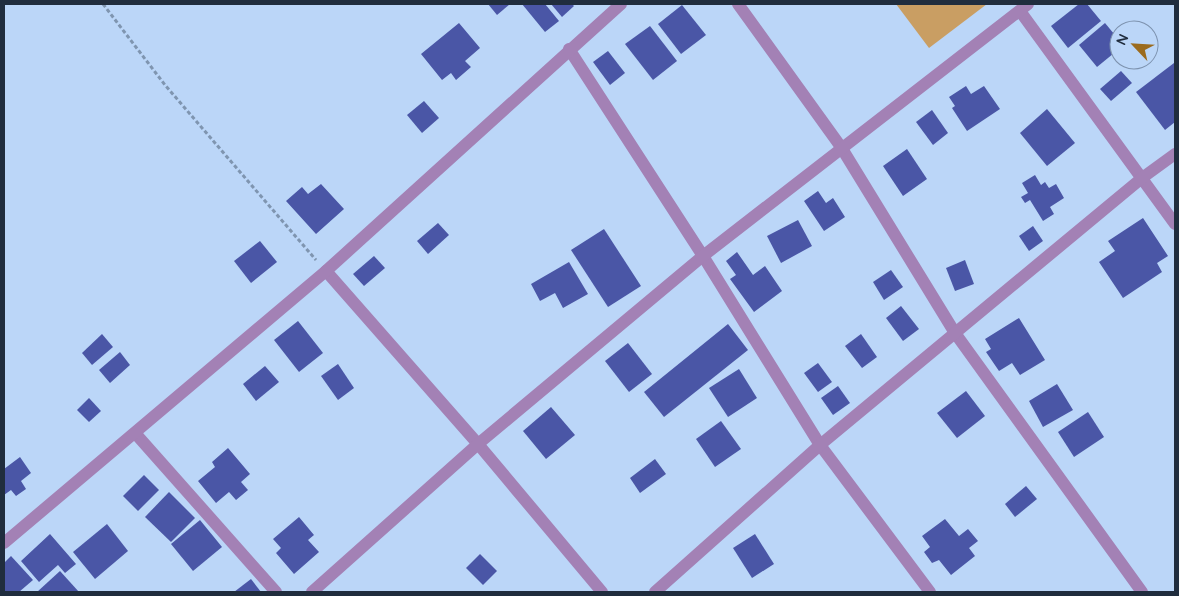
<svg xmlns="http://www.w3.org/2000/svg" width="1179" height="596" font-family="Quicksand,sans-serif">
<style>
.green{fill:#c99e63}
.building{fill:#4a56a6}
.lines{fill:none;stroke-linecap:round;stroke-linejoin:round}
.path{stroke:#7f95b0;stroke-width:3;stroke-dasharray:4 2.5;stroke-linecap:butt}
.street{stroke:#a381b5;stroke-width:12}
</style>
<rect width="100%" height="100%" fill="#bbd6f8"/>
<path class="green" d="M 896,4 L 987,4 L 929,48 Z"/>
<g class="building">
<path d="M 488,4 L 510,4 L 497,15 Z"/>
<path d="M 522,4 L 545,4 L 559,21 L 545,32 Z"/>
<path d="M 551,4 L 572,4 L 574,6 L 562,17 Z"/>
<path d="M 1079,4 L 1087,4 L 1101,21 L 1068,48 L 1051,26 Z"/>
<path d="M 682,5 L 706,35 L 681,54 L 658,24 Z"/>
<path d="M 459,23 L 480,48 L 465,61 L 471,67 L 456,80 L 451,73 L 442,80 L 421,54 Z"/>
<path d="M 1105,23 L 1119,40 L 1119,49 L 1097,67 L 1079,45 Z"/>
<path d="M 650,26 L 677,61 L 653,80 L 625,44 Z"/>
<path d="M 608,51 L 625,73 L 610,85 L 593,62 Z"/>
<path d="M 1174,63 L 1175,122 L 1165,130 L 1136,92 Z"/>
<path d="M 1121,71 L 1132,83 L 1111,101 L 1100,89 Z"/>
<path d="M 966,86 L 971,94 L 984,86 L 1000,109 L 967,131 L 952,108 L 955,106 L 949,97 Z"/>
<path d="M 424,101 L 439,118 L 422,133 L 407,115 Z"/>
<path d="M 1047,109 L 1075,143 L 1047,166 L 1020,133 Z"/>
<path d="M 932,110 L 948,133 L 933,145 L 916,122 Z"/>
<path d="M 907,149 L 927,179 L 903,196 L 883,166 Z"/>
<path d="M 1035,175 L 1041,185 L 1045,182 L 1049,188 L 1056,184 L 1064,198 L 1050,207 L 1054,214 L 1043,221 L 1030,200 L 1025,203 L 1021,197 L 1028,193 L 1022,183 Z"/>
<path d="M 321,184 L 344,209 L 316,234 L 286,201 L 302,187 L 308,194 Z"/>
<path d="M 818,191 L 826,203 L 833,198 L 845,217 L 824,231 L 804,201 Z"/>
<path d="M 1143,218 L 1168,256 L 1157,263 L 1162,272 L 1123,298 L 1099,262 L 1115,251 L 1108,241 Z"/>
<path d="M 798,220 L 812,246 L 781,263 L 767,236 Z"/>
<path d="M 438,223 L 449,235 L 428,254 L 417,241 Z"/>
<path d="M 1033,226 L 1043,241 L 1029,251 L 1019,236 Z"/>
<path d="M 604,229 L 641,286 L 608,307 L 571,250 Z"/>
<path d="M 260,241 L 277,262 L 251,283 L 234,261 Z"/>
<path d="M 737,252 L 753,275 L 765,266 L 782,291 L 754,312 L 730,279 L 736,275 L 726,261 Z"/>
<path d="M 374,256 L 385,268 L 364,286 L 353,274 Z"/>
<path d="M 965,260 L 974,284 L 955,291 L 946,268 Z"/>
<path d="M 569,262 L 588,294 L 563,308 L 555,293 L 540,301 L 531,284 Z"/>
<path d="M 891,270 L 903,287 L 884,300 L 873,282 Z"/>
<path d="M 901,306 L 919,329 L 903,341 L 886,318 Z"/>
<path d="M 1019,318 L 1045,360 L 1020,375 L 1012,363 L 999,371 L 986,352 L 991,349 L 985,339 Z"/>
<path d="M 298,321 L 323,353 L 299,372 L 274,340 Z"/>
<path d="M 728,324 L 748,350 L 664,417 L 644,392 Z"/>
<path d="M 102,334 L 113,347 L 92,365 L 82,353 Z"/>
<path d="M 861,334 L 877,357 L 862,368 L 845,346 Z"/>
<path d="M 628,343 L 652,374 L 629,392 L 605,361 Z"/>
<path d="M 120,352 L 130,365 L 110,383 L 99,370 Z"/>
<path d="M 818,363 L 832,382 L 818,392 L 804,373 Z"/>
<path d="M 338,364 L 354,388 L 338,400 L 321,376 Z"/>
<path d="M 265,366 L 279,382 L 256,401 L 243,384 Z"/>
<path d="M 739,369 L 757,398 L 728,417 L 709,388 Z"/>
<path d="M 1057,384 L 1073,410 L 1043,427 L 1029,401 Z"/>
<path d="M 838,386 L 850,403 L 833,415 L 821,398 Z"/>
<path d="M 966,391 L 985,416 L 957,438 L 937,413 Z"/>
<path d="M 89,398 L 101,411 L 89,422 L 77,410 Z"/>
<path d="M 551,407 L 575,435 L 546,459 L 523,431 Z"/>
<path d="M 1088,412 L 1104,437 L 1074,457 L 1058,432 Z"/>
<path d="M 721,421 L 741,449 L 715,467 L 696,439 Z"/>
<path d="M 228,448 L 250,474 L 241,482 L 248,490 L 236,500 L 229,492 L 216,503 L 198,481 L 215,467 L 212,462 Z"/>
<path d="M 20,457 L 31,473 L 21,481 L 26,489 L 16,496 L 11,490 L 4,495 L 4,469 Z"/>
<path d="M 655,459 L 666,474 L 640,493 L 630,478 Z"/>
<path d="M 144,475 L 159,490 L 138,511 L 123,496 Z"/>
<path d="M 1026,486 L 1037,499 L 1015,517 L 1005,504 Z"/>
<path d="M 169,492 L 195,518 L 171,542 L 145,517 Z"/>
<path d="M 299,517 L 314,535 L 308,540 L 319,552 L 294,574 L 276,553 L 281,548 L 273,539 Z"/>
<path d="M 945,519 L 959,536 L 968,529 L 978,541 L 969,548 L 975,556 L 951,575 L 939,560 L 932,563 L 924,552 L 930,547 L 922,536 Z"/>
<path d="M 200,520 L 222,547 L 193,571 L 171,544 Z"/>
<path d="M 107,524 L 128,551 L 95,579 L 73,552 Z"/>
<path d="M 50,534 L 76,564 L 65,573 L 58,565 L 39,582 L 21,561 Z"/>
<path d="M 755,534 L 774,564 L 752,578 L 733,548 Z"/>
<path d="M 480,554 L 497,571 L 483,585 L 466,568 Z"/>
<path d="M 11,556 L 33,580 L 19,592 L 4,592 L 4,563 Z"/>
<path d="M 60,571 L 79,592 L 37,592 Z"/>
<path d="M 251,579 L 261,592 L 234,592 Z"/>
</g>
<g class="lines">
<path class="path" d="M 103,4 L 165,85 L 316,260"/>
<g class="street">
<path d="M 738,4 L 841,147 L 955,333 L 1142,592"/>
<path d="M 1020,11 L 1175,224"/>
<path d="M 569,49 L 703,256 L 820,445 L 930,592"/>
<path d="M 326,271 L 478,444 L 602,592"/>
<path d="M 135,433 L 276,592"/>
<path d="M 4,543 L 326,271 L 621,4"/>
<path d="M 312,592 L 478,444 L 703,256 L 1028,4"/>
<path d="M 655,592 L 820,445 L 1142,178 L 1175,154"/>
</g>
</g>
<rect width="1179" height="596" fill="none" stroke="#202d3e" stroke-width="10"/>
<g transform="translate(1134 45) rotate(295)"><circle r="24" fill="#bbd6f8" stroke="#7d92ae"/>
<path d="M0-4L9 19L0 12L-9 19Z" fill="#9b6b1e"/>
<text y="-8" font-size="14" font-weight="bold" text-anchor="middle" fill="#202d3e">N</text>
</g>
</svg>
